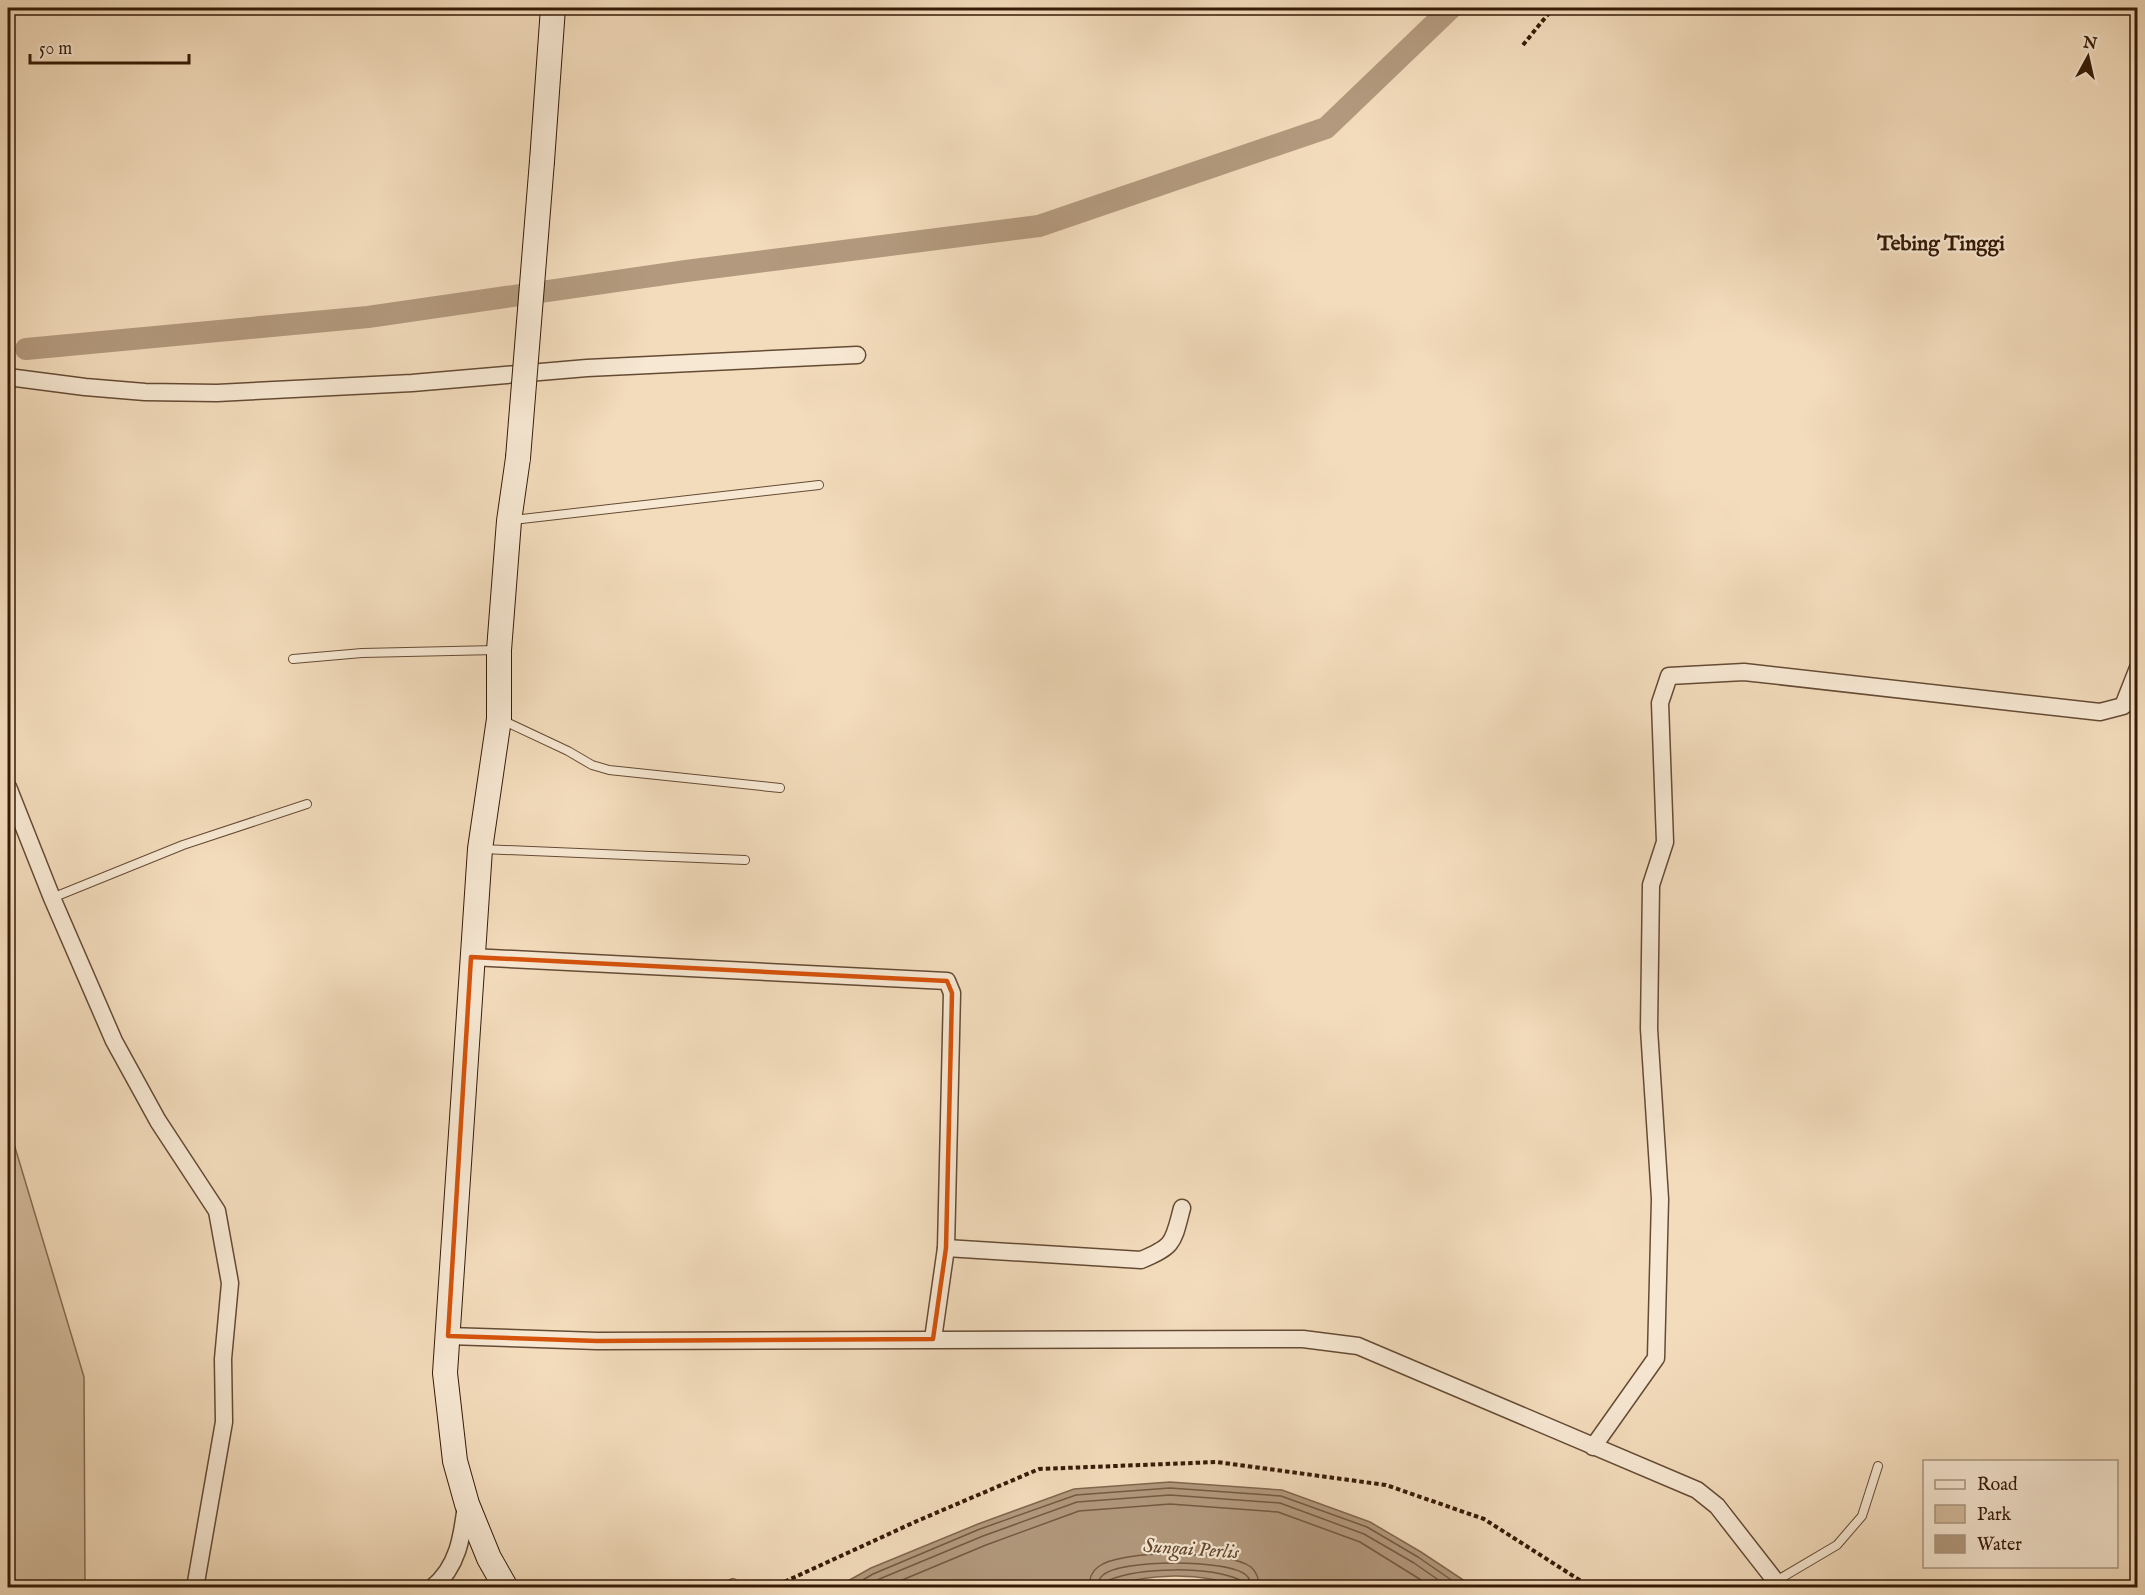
<svg xmlns="http://www.w3.org/2000/svg" width="2145" height="1595" font-family="'IM FELL English',serif">
<style>
.green{fill:#d3bb9d;stroke:#846b52;stroke-width:1.5}
.water{fill:#b39a7e;stroke:#81674e;stroke-width:1.5}
.lines{fill:none;stroke-linecap:round;stroke-linejoin:round}
.shore{stroke:#745a42;stroke-width:1.5}
.canal{stroke:#b39a7e;stroke-width:22}
.lane-casing{stroke:#654b34;stroke-width:10}
.street-casing{stroke:#654b34;stroke-width:19}
.secondary-casing{stroke:#361b06;stroke-width:26}
.path{stroke:#361b06;stroke-width:4;stroke-dasharray:4.5 3;stroke-linecap:butt}
.lane{stroke:#f7e8d3;stroke-width:8}
.street{stroke:#f7e8d3;stroke-width:16}
.secondary{stroke:#f7e8d3;stroke-width:24}
.secondary-bridge-casing{stroke:#361b06;stroke-width:26;stroke-linecap:butt}
.secondary-bridge{stroke:#f7e8d3;stroke-width:24}
.marked{fill:none;stroke:#d6530b;stroke-width:4.5;stroke-linejoin:round}
.labels{text-anchor:middle;stroke-width:4.5;stroke-linejoin:round;paint-order:stroke}
.water-label{font-size:20px;font-style:italic;fill:#624730;stroke:#f7e8d3}
.quarter-label{font-size:21px;font-weight:bold;fill:#361b06;stroke:#f7e8d3}
</style>
<rect width="100%" height="100%" fill="#f3dcbc"/>
<filter id="stains"><feTurbulence type="fractalNoise" baseFrequency=".00333" numOctaves="4"/><feColorMatrix values="0 0 0 0 .2 0 0 0 0 .09 0 0 0 0 .02 0 0 0 .5 -.17"/></filter>
<radialGradient id="worn" r=".72"><stop offset=".6" stop-color="#630" stop-opacity="0"/><stop offset="1" stop-color="#630" stop-opacity=".3"/></radialGradient>
<path class="green" d="M 8,1124 L 84,1377 L 85,1587 L 8,1587 Z"/>
<path class="water" d="M 1170,1482 L 1282,1490 L 1370,1522 L 1421,1552 L 1474,1587 L 1244,1588 C 1200,1571 1148,1573 1103,1588 L 837,1587 L 871,1568 L 978,1524 L 1074,1489 Z"/>
<g class="lines">
<g class="shore">
<path d="M 849,1588 L 873,1574 L 980,1529 L 1076,1495 L 1170,1488 L 1281,1496 L 1367,1527 L 1418,1557 L 1463,1588"/>
<path d="M 864,1588 L 877,1580 L 983,1536 L 1077,1502 L 1170,1495 L 1280,1503 L 1364,1534 L 1414,1563 L 1450,1588"/>
<path d="M 883,1588 L 986,1545 L 1079,1511 L 1170,1504 L 1278,1512 L 1360,1542 L 1434,1588"/>
<path d="M 1089,1588 C 1089,1579 1091,1572 1098,1567 C 1120,1549 1228,1550 1251,1567 C 1257,1572 1259,1579 1260,1588"/>
<path d="M 1098,1588 C 1098,1582 1099,1578 1103,1575 C 1121,1559 1228,1559 1246,1575 C 1250,1578 1250,1582 1251,1588"/>
<path d="M 1105,1588 L 1109,1580 C 1141,1567 1208,1566 1240,1580 L 1243,1588"/>
</g>
<path class="canal" d="M 26,349 L 368,317 L 686,271 L 1039,226 L 1326,128 L 1451,8"/>
<defs>
<g id="lane">
<path d="M 513,520 L 819,485"/>
<path d="M 293,659 L 362,653 L 496,650"/>
<path d="M 502,720 L 568,751 L 592,765 L 609,770 L 780,788"/>
<path d="M 483,849 L 745,860"/>
<path d="M 52,898 L 183,845 L 307,804"/>
<path d="M 1776,1581 L 1837,1545 L 1862,1516 L 1878,1466"/>
<path d="M 723,1588 L 733,1583"/>
</g>
<g id="street">
<path d="M 8,377 L 85,387 L 145,392 L 217,393 L 412,383 L 587,368 L 857,355"/>
<path d="M 8,787 L 52,898 L 114,1041 L 158,1121 L 217,1211 L 230,1283 L 223,1359 L 224,1422 L 195,1588"/>
<path d="M 471,957 L 947,981 L 952,993 L 946,1248 L 933,1339"/>
<path d="M 946,1248 L 1141,1260 C 1175,1246 1173,1242 1182,1208"/>
<path d="M 448,1336 L 597,1341 L 1303,1339 L 1358,1346 L 1697,1490 L 1717,1506 L 1781,1588"/>
<path d="M 1593,1447 L 1656,1358 L 1660,1199 L 1649,1029 L 1651,885 L 1665,842 L 1660,703 L 1669,676 L 1744,672 L 2100,712 L 2123,706 L 2138,668"/>
<path d="M 432,1588 C 458,1567 462,1537 466,1505"/>
</g>
<g id="secondary">
<path d="M 542,161 L 553,8"/>
<path d="M 506,1588 L 489,1558 L 467,1504 L 455,1461 L 445,1373 L 480,849 L 499,719 L 499,650 L 509,521 L 518,458"/>
</g>
</defs>
<use href="#lane" class="lane-casing"/>
<use href="#street" class="street-casing"/>
<use href="#secondary" class="secondary-casing"/>
<g class="path">
<path d="M 1523,45 L 1553,8"/>
<path d="M 771,1588 L 917,1521 L 1039,1469 L 1217,1462 L 1386,1485 L 1484,1519 L 1592,1588"/>
</g>
<use href="#lane" class="lane"/>
<use href="#street" class="street"/>
<use href="#secondary" class="secondary"/>
<defs>
<path id="secondary-bridge" d="M 518,458 L 542,161"/>
</defs>
<use href="#secondary-bridge" class="secondary-bridge-casing"/>
<use href="#secondary-bridge" class="secondary-bridge"/>
</g>
<path class="marked" d="M 471,957 L 947,981 L 952,993 L 946,1248 L 933,1339 L 597,1341 L 448,1336 Z"/>
<g class="labels">
<g class="water-label">
<text transform="translate(1191 1548) rotate(4)" y="7">Sungai Perlis</text>
</g>
<g class="quarter-label">
<text x="1941" y="250">Tebing Tinggi</text>
</g>
</g>
<rect width="2145" height="1595" fill="none" stroke="#f3dcbc" stroke-width="30"/>
<rect x="9" y="9" width="2127" height="1577" fill="none" stroke="#361b06" stroke-width="3"/>
<rect x="15" y="15" width="2115" height="1565" fill="none" stroke="#361b06" stroke-width="1.5"/>
<rect x="1923" y="1460" width="195" height="108" fill="#f7e8d3" stroke="#aa9681" stroke-width="1.5"/>
<rect x="1935" y="1480" width="30" height="9" fill="#f7e8d3" stroke="#aa9681" stroke-width="1.5"/>
<text x="1977" y="1490" font-size="18" fill="#361b06">Road</text>
<rect x="1935" y="1505" width="30" height="18" fill="#d3bb9d" stroke="#aa9681" stroke-width="1.5"/>
<text x="1977" y="1520" font-size="18" fill="#361b06">Park</text>
<rect x="1935" y="1535" width="30" height="18" fill="#b39a7e" stroke="#aa9681" stroke-width="1.5"/>
<text x="1977" y="1550" font-size="18" fill="#361b06">Water</text>
<g transform="translate(2088 57) rotate(8)" stroke="#f7e8d3" stroke-width="4.5" paint-order="stroke">
<path d="M0-4.5L10 22L0 15L-10 22Z" fill="#361b06"/>
<text y="-9" font-size="16" font-weight="bold" text-anchor="middle" fill="#361b06">N</text>
</g>
<path d="M30 54v9h159v-9" fill="none" stroke="#361b06" stroke-width="3"/>
<text x="39" y="54" font-size="18" fill="#361b06" stroke="#f7e8d3" stroke-width="4.5" paint-order="stroke">50 m</text>
<rect width="100%" height="100%" filter="url(#stains)"/>
<rect width="100%" height="100%" fill="url(#worn)"/>
</svg>
